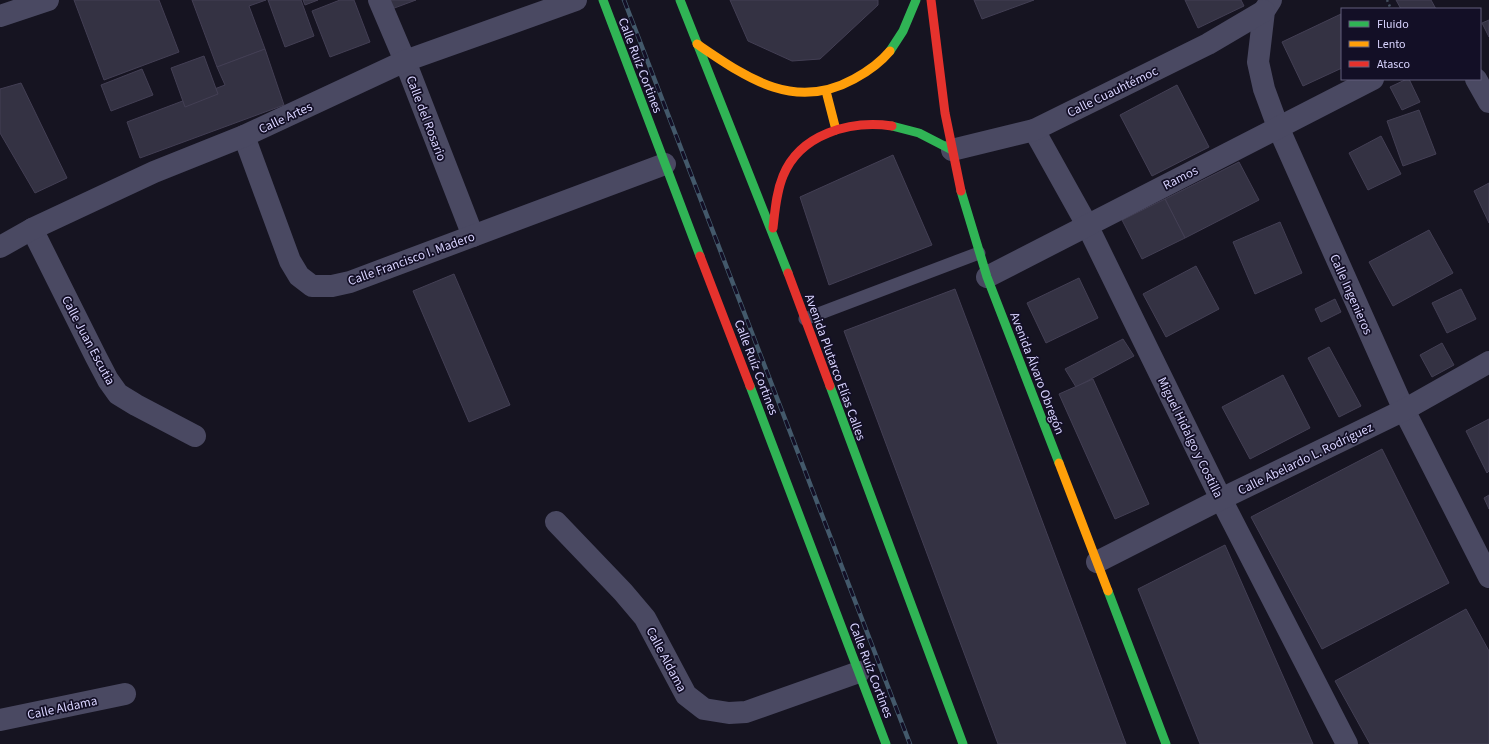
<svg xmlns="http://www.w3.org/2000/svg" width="1489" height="744" font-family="'Source Sans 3',sans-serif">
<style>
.building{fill:#343243;stroke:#433f54}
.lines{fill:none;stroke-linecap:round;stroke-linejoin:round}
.path{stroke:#44505f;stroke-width:2.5;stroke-dasharray:2 3;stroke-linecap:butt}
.lane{stroke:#4a4962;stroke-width:13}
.street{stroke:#4a4962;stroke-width:22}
.fast{stroke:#30b455;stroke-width:9}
.slow{stroke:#ff9f0a;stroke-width:9}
.jam{stroke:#e5322d;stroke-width:9}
.rail-casing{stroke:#43596b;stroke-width:4.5}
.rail{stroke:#130f26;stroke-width:3;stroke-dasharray:9;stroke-linecap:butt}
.labels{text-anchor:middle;stroke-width:3.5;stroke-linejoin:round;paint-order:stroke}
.street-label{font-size:13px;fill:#d9d4ff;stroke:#130f26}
</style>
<rect width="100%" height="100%" fill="#161421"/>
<g class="building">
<path d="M 74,0 L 159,0 L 179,52 L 104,80 Z"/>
<path d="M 192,0 L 266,0 L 249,6 L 265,49 L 217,67 Z"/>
<path d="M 268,0 L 301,0 L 314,36 L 285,47 Z"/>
<path d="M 303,0 L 318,0 L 305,5 Z"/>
<path d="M 340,0 L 354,0 L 370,42 L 330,57 L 312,11 Z"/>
<path d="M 386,0 L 416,0 L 389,10 Z"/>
<path d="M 730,0 L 878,0 L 878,5 L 820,59 L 792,61 L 748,41 Z"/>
<path d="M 974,0 L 1034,0 L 982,19 Z"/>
<path d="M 1185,0 L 1241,0 L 1244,6 L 1198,28 Z"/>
<path d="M 1396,0 L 1431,0 L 1436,9 L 1401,9 Z"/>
<path d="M 1341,14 L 1342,68 L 1303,86 L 1282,42 Z"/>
<path d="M 1489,20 L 1489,37 L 1482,23 Z"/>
<path d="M 265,49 L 284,105 L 140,158 L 127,122 L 225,85 L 217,67 Z"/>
<path d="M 204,56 L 218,94 L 185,107 L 171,68 Z"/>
<path d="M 142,69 L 153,95 L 111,111 L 101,85 Z"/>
<path d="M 1407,79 L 1409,79 L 1420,102 L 1402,110 L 1390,87 Z"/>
<path d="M 21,83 L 67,178 L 35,193 L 0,133 L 0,89 Z"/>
<path d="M 1177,85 L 1209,147 L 1152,176 L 1120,115 Z"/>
<path d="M 1419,110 L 1436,154 L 1403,166 L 1387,121 Z"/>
<path d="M 1381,136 L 1401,174 L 1368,190 L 1349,153 Z"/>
<path d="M 893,155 L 932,245 L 829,285 L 800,197 Z"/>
<path d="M 1239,162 L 1259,200 L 1185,238 L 1165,199 Z"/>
<path d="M 1489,183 L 1489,223 L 1474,191 Z"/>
<path d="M 1165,199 L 1185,238 L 1142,259 L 1122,220 Z"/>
<path d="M 1280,222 L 1302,273 L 1255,294 L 1233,242 Z"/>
<path d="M 1429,230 L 1453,273 L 1393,306 L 1369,262 Z"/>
<path d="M 1196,266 L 1219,309 L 1166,337 L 1143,294 Z"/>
<path d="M 454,274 L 510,405 L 469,422 L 413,291 Z"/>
<path d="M 1079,278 L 1098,318 L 1046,343 L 1027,303 Z"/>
<path d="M 955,289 L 1126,744 L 998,744 L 844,331 Z"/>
<path d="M 1461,289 L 1476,319 L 1447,333 L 1432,303 Z"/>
<path d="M 1335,299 L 1341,312 L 1321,322 L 1315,309 Z"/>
<path d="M 1123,339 L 1134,356 L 1076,387 L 1065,369 Z"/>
<path d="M 1442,343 L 1454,365 L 1432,377 L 1420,355 Z"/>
<path d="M 1329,347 L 1361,406 L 1339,417 L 1308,358 Z"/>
<path d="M 1283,375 L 1310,428 L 1250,459 L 1222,407 Z"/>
<path d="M 1093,379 L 1149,504 L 1115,519 L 1059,394 Z"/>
<path d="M 1489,419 L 1489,471 L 1487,473 L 1466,431 Z"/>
<path d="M 1382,449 L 1449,583 L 1322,649 L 1251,517 Z"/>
<path d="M 1489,495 L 1489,509 L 1484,498 Z"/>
<path d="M 1225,545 L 1313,744 L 1200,744 L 1138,589 Z"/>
<path d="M 1466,609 L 1489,651 L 1489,744 L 1370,744 L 1335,681 Z"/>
</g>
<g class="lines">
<path class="path" d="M 1387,0 L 1391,9"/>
<path class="lane" d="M 805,319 L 979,253"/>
<g class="street">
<path d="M 379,0 L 405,61 L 473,236"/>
<path d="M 1271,0 L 1264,11 L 1258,62 L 1264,89 L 1278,127 L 1404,410 L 1489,577"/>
<path d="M 0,16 L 48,0"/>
<path d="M 1476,79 L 1489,102"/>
<path d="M 1034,130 L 1087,225 L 1221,499 L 1347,744"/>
<path d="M 244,136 L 290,261 L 299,276 L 312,286 L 332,286 L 350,282 L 665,164"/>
<path d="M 952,150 L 1034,130 L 1208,44 L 1264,11"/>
<path d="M 32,229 L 96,357 L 108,380 L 118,394 L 136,405 L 195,436"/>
<path d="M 0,247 L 32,229 L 154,172 L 244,136 L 405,61 L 576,0"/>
<path d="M 987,277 L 1373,79"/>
<path d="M 556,522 L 623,592 L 645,618 L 686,695 L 704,709 L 729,713 L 746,712 L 859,672"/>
<path d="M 1097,562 L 1221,499 L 1404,410 L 1489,362"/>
<path d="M 0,720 L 125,694"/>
</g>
<g class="fast">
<path d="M 603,0 L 700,256"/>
<path d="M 680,0 L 788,273"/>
<path d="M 890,51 L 903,31 L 916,0"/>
<path d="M 892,126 L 919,133 L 952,150"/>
<path d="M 961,191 L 987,277 L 1059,463"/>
<path d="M 750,386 L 886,744"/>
<path d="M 830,386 L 963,744"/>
<path d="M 1108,591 L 1166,744"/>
</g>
<g class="slow">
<path d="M 697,44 C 747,78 794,112 854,79 C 867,72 880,63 890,51"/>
<path d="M 826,91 L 836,130"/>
<path d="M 1059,463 L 1108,591"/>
</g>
<g class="jam">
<path d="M 931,0 L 945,113 L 961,191"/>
<path d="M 773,228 C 775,211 776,193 783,176 C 800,134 850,120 892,126"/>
<path d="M 700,256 L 750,386"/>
<path d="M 788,273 L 830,386"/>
</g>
<defs>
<path id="rail" d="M 624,0 L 910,744"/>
</defs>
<use href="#rail" class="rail-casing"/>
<use href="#rail" class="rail"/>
</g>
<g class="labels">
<g class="street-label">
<text transform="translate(641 65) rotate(69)" y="5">Calle Ruíz Cortines</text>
<text transform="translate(1112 91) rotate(-26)" y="5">Calle Cuauhtémoc</text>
<text transform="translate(285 117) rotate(-25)" y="5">Calle Artes</text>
<text transform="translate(427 118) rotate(69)" y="5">Calle del Rosario</text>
<text transform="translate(1180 177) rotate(-27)" y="5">Ramos</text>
<text transform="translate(411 258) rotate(-20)" y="5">Calle Francisco I. Madero</text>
<text transform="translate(1352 294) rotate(66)" y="5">Calle Ingenieros</text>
<text transform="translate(89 340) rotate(62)" y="5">Calle Juan Escutia</text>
<text transform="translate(757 367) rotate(69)" y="5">Calle Ruíz Cortines</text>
<text transform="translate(836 367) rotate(70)" y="5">Avenida Plutarco Elías Calles</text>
<text transform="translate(1038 373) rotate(69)" y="5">Avenida Álvaro Obregón</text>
<text transform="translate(1191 437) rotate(64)" y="5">Miguel Hidalgo y Costilla</text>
<text transform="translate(1305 458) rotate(-26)" y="5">Calle Abelardo L. Rodríguez</text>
<text transform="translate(667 659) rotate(62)" y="5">Calle Aldama</text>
<text transform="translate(872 670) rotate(69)" y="5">Calle Ruíz Cortines</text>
<text transform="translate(62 707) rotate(-12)" y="5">Calle Aldama</text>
</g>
</g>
<rect x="1341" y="8" width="140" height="72" fill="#130f26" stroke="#625e7d"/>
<rect x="1349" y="21" width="20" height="6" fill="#30b455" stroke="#625e7d"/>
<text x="1377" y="28" font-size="12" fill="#d9d4ff">Fluido</text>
<rect x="1349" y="41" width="20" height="6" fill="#ff9f0a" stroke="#625e7d"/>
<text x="1377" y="48" font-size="12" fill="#d9d4ff">Lento</text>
<rect x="1349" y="61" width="20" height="6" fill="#e5322d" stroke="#625e7d"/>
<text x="1377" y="68" font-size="12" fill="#d9d4ff">Atasco</text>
</svg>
